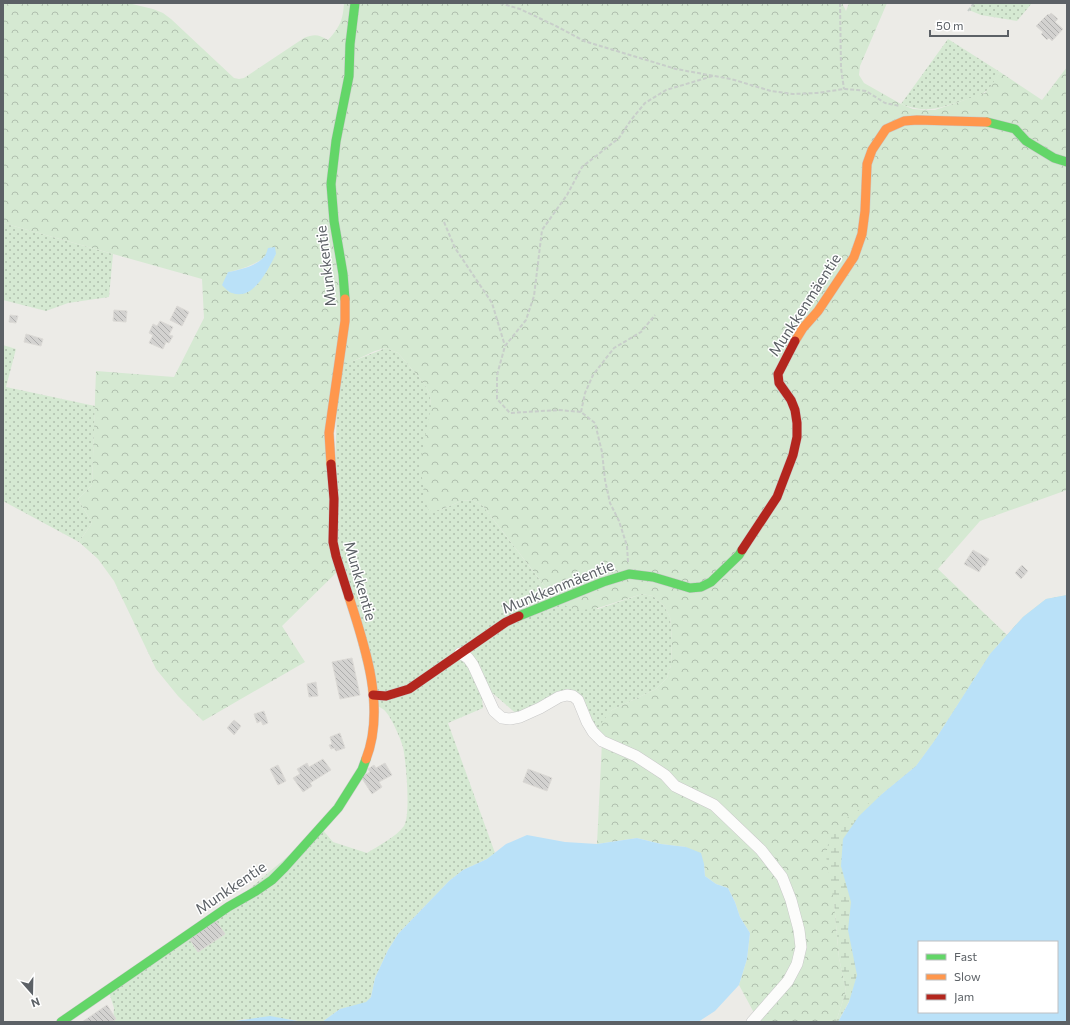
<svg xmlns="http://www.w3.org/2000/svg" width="1070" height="1025" font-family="Commissioner,sans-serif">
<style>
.grass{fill:url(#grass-dots)}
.forest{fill:url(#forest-crowns);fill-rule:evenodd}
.wetland{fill:url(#wetland-marsh)}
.water{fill:#bae1f8;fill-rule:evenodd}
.building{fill:url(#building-back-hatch);stroke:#dcdad6}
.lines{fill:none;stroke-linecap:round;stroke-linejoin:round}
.street-casing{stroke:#c8c8c8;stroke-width:12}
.fast-casing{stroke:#c9c9c9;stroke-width:10}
.slow-casing{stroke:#c9c9c9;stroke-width:10}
.jam-casing{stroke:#c9c9c9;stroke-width:10}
.path{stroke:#c8ceca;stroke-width:2;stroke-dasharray:4 2;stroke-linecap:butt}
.street{stroke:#fcfcfb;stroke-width:11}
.fast{stroke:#63d668;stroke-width:9}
.slow{stroke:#ff974d;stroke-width:9}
.jam{stroke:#b3261e;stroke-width:9}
.labels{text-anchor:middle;stroke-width:3;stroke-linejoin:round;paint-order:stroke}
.street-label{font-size:15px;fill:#5c6166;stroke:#fff}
</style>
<defs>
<pattern id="grass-dots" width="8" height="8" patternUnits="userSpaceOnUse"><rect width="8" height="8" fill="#d5e9d2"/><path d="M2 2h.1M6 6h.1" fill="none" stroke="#b0c0ae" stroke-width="1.8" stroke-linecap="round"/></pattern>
<pattern id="forest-crowns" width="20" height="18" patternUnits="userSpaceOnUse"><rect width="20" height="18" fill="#d5e9d2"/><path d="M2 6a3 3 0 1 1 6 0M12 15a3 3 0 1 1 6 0" fill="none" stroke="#b0c0ae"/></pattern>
<pattern id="wetland-marsh" width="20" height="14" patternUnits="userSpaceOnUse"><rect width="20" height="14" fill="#d5e9d2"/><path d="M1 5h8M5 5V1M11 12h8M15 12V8" fill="none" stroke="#b0c0ae"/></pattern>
<pattern id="building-back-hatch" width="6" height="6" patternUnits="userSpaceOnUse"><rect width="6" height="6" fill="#d3d2d0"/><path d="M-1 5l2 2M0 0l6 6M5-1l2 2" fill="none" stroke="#aeaead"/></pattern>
</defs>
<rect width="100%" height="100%" fill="#ecebe7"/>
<g class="grass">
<path d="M 973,3 L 1032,3 L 1017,21 L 981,15 L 969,10 Z"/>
<path d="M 948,39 L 1000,72 C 996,79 992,87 985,92 C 980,96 971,98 965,100 C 939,108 928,114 901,104 Z"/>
<path d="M 3,223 L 113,254 L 109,297 L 68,303 L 46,311 L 3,300 Z"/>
<path d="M 3,345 L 16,349 L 6,387 L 95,406 L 92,485 L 78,499 L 92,523 L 79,542 L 3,501 Z"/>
<path d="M 386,348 L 398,353 L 424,383 L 430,395 L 440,510 L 461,501 L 472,500 L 483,506 L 546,588 L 598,609 L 642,594 L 653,596 L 664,606 L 670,617 L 672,640 L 671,665 L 667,678 L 656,689 L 612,710 L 598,732 L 573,696 L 520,717 L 480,682 L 483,708 L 448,723 L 495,853 L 487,859 L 463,870 L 449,881 L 398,934 L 388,950 L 375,978 L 371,997 L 366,1003 L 340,1009 L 322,1022 L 303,1022 L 288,1019 L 245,1019 L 228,1022 L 113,1022 L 114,1008 L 108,989 L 228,907 L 321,828 L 333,842 L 367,853 C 378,846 396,837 404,826 C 411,815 406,761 403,747 C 400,737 392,719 386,712 C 383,708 377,706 373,703 L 333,542 L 338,367 Z"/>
</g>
<path class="forest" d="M 3,3 L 128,3 L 153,9 L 163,13 L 171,19 L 234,78 L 239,79 L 244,78 L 304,38 C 314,34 318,34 328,40 C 340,27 343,20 344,3 L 842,3 L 846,11 L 849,3 L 887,3 L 860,66 L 859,75 L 864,83 L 901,104 L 913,109 L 924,110 L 935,110 L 985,93 L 991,86 L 1000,72 L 1042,100 L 1067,67 L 1067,490 L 980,521 L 938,569 L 1007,635 L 990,654 L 935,740 L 916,766 L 882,794 L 834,902 L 839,958 L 846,991 L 836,1022 L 759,1022 L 739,985 L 747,959 L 750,933 L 740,917 L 735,902 L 728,888 L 716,884 L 705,876 L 704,864 L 686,847 L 661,844 L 637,838 L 597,844 L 602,742 L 598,732 L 602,722 L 612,710 L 656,689 L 667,678 L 671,665 L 672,640 L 670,617 L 664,606 L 653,596 L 642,594 L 598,608 L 582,610 L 569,608 L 554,598 L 483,506 L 472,500 L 461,501 L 440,510 L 429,511 L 425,501 L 420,462 L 431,407 L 430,395 L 424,383 L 398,353 L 386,348 L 375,351 L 338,368 L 331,415 L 339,570 L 282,626 L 305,662 L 203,721 L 178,696 L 156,669 L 114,581 L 98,559 L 79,542 L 92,523 L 78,499 L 92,485 L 96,371 L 174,377 L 204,318 L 202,279 L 3,223 ZM 276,254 L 255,287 L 229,272 C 237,270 245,268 253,264 C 264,259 264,257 276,254 Z"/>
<path class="wetland" d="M 1067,595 L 838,1022 L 836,1022 L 846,991 L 839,958 L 834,902 L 826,856 L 829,838 L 844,820 L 882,794 L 916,766 L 935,740 L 990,654 L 1023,617 L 1046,599 Z"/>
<g class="water">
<path d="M 275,247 L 276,254 C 268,269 254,301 232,293 C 228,292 225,288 222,285 L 228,272 C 240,270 256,266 264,257 C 266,255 267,251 268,248 Z"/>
<path d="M 1067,595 L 1067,1022 L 838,1022 L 849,1002 L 857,975 L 848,930 L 851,902 L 841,866 L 843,839 L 859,816 L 882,794 L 916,766 L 935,740 L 990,654 L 1023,617 L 1046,599 ZM 919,942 L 1057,942 L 1057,1012 L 919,1012 Z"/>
<path d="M 527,835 L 565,842 L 597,844 L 637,838 L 661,844 L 686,847 L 701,853 L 704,864 L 705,876 L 716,884 L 728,888 L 735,902 L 740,917 L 750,933 L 747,959 L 739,985 L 715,1011 L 698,1022 L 322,1022 L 340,1009 L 366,1002 L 371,997 L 375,978 L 388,950 L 398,934 L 449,881 L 463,870 L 487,859 L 506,844 Z"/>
<path d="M 270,1016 L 303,1022 L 228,1022 Z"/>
</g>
<g class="building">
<path d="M 1051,13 L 1058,19 L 1055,22 L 1063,29 L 1052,41 L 1049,38 L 1047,40 L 1041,34 L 1043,32 L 1036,26 L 1048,14 L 1049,15 Z"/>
<path d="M 177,306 L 189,312 L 182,326 L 170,320 Z"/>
<path d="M 114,310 L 127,311 L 126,322 L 113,321 Z"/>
<path d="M 10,315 L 18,316 L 16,323 L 9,322 Z"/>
<path d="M 160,321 L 173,327 L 169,335 L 173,336 L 169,343 L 166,342 L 163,349 L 149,343 L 153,335 L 149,333 L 153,324 L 157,326 Z"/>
<path d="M 26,334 L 43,339 L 41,346 L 24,342 Z"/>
<path d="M 973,550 L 989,559 L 985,566 L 983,565 L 979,572 L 964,564 Z"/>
<path d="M 1022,565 L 1028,571 L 1021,579 L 1015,573 Z"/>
<path d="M 352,658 L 360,695 L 340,699 L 332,662 Z"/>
<path d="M 316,682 L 318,696 L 309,697 L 307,684 Z"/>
<path d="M 264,711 L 268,723 L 263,725 L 261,721 L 257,723 L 254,714 Z"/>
<path d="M 234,720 L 241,726 L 234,735 L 227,728 Z"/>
<path d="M 340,733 L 345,748 L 336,751 L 334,748 L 331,749 L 329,745 L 332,744 L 330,737 Z"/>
<path d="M 323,759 L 331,770 L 310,783 L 312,786 L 303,792 L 293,778 L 300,774 L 297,769 L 307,763 L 309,767 Z"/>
<path d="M 385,763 L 392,775 L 379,782 L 382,787 L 372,794 L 361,777 L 370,772 L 368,769 L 374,765 L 376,768 Z"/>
<path d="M 278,765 L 286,781 L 278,785 L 270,769 Z"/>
<path d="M 528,769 L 552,778 L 547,791 L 523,782 Z"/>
<path d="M 216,921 L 225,934 L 198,952 L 189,938 Z"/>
<path d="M 107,1005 L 116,1019 L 112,1022 L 82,1022 Z"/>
</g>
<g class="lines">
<defs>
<path id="street" d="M 460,653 L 468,658 L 473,665 L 494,711 L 502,718 L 510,719 L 520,717 L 540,708 L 559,697 L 567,695 L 573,696 L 578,700 L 587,722 L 593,732 L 602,741 L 636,756 L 665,775 L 675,786 L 714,805 L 761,850 L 782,877 L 791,900 L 799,930 L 801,947 L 797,964 L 788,981 L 752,1022"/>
<g id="fast">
<path d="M 987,122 L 1015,129 L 1026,141 L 1054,158 L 1067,162"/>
<path d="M 345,299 L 343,274 L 334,221 L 331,184 L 336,141 L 349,76 L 350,44 L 355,3"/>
<path d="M 519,616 L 603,582 L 629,574 L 653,577 L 690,588 L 701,587 L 711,582 L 739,555 L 742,550"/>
<path d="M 61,1022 L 228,907 L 256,891 L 272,880 L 285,867 L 338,808 L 362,770 L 366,759"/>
</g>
<g id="slow">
<path d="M 795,341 L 803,328 L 818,311 L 854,257 L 862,234 L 865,211 L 867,164 L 872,150 L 886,129 L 904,121 L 917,120 L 987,122"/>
<path d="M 331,464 L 329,433 L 345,321 L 345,299"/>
<path d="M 349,597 C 365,646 386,708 366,759"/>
</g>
<g id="jam">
<path d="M 331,464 L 334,499 L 333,542 L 336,556 L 349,597"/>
<path d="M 742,550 L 777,497 L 793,455 L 797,437 L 797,423 L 795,410 L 791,400 L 779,383 L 778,374 L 795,341"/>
<path d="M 373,695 L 386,696 L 409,689 L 506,622 L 519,616"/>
</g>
</defs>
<use href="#street" class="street-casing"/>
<use href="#fast" class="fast-casing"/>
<use href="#slow" class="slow-casing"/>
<use href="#jam" class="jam-casing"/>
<g class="path">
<path d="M 500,3 L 520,9 L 556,26 L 584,41 L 676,69 L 731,79 L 771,91 L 793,94 L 817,93 L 844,89 L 857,90 L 866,91 L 885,103 L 900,106"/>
<path d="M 840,3 L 841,68 L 844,89"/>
<path d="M 968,11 L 974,3"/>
<path d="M 444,222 L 455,248 L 492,303 L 505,346"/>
<path d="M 581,412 L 585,393 L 593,375 L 603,362 L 614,348 L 641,332 L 655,315"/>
<path d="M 628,562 L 627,546 L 619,521 L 610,503 L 605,480 L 602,452 L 595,423 L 581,412 L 559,410 L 510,413 L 497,399 L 497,375 L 505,346 L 526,320 L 534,296 L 542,230 L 567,195 L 582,167 L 619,138 L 631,120 L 645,103 L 666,90 L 713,76"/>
</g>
<use href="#street" class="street"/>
<use href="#fast" class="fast"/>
<use href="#slow" class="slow"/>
<use href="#jam" class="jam"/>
</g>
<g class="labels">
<g class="street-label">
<text transform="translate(326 266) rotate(-97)" y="5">Munkkentie</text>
<text transform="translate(805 305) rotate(-57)" y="5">Munkkenmäentie</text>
<text transform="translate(360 581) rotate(74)" y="5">Munkkentie</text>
<text transform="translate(558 587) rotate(-22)" y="5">Munkkenmäentie</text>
<text transform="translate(231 888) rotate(-34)" y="5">Munkkentie</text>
</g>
</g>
<rect width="1070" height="1025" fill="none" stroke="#5c6166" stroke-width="8"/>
<rect x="918" y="941" width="140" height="72" fill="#ffffff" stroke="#bec0c2"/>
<rect x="926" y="954" width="20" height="6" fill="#63d668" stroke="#bec0c2"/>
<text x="954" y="961" font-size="12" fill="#5c6166">Fast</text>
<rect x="926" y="974" width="20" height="6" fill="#ff974d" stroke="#bec0c2"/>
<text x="954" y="981" font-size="12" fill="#5c6166">Slow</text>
<rect x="926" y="994" width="20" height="6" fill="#b3261e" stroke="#bec0c2"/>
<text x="954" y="1001" font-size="12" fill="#5c6166">Jam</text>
<g transform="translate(32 993) rotate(160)" stroke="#ffffff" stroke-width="3" paint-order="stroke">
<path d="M0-3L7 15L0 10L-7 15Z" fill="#5c6166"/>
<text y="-6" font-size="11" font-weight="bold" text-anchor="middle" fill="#5c6166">N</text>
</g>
<path d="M930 30v6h78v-6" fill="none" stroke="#5c6166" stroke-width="2"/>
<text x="936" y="30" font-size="12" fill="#5c6166" stroke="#ffffff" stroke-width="3" paint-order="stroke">50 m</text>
</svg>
